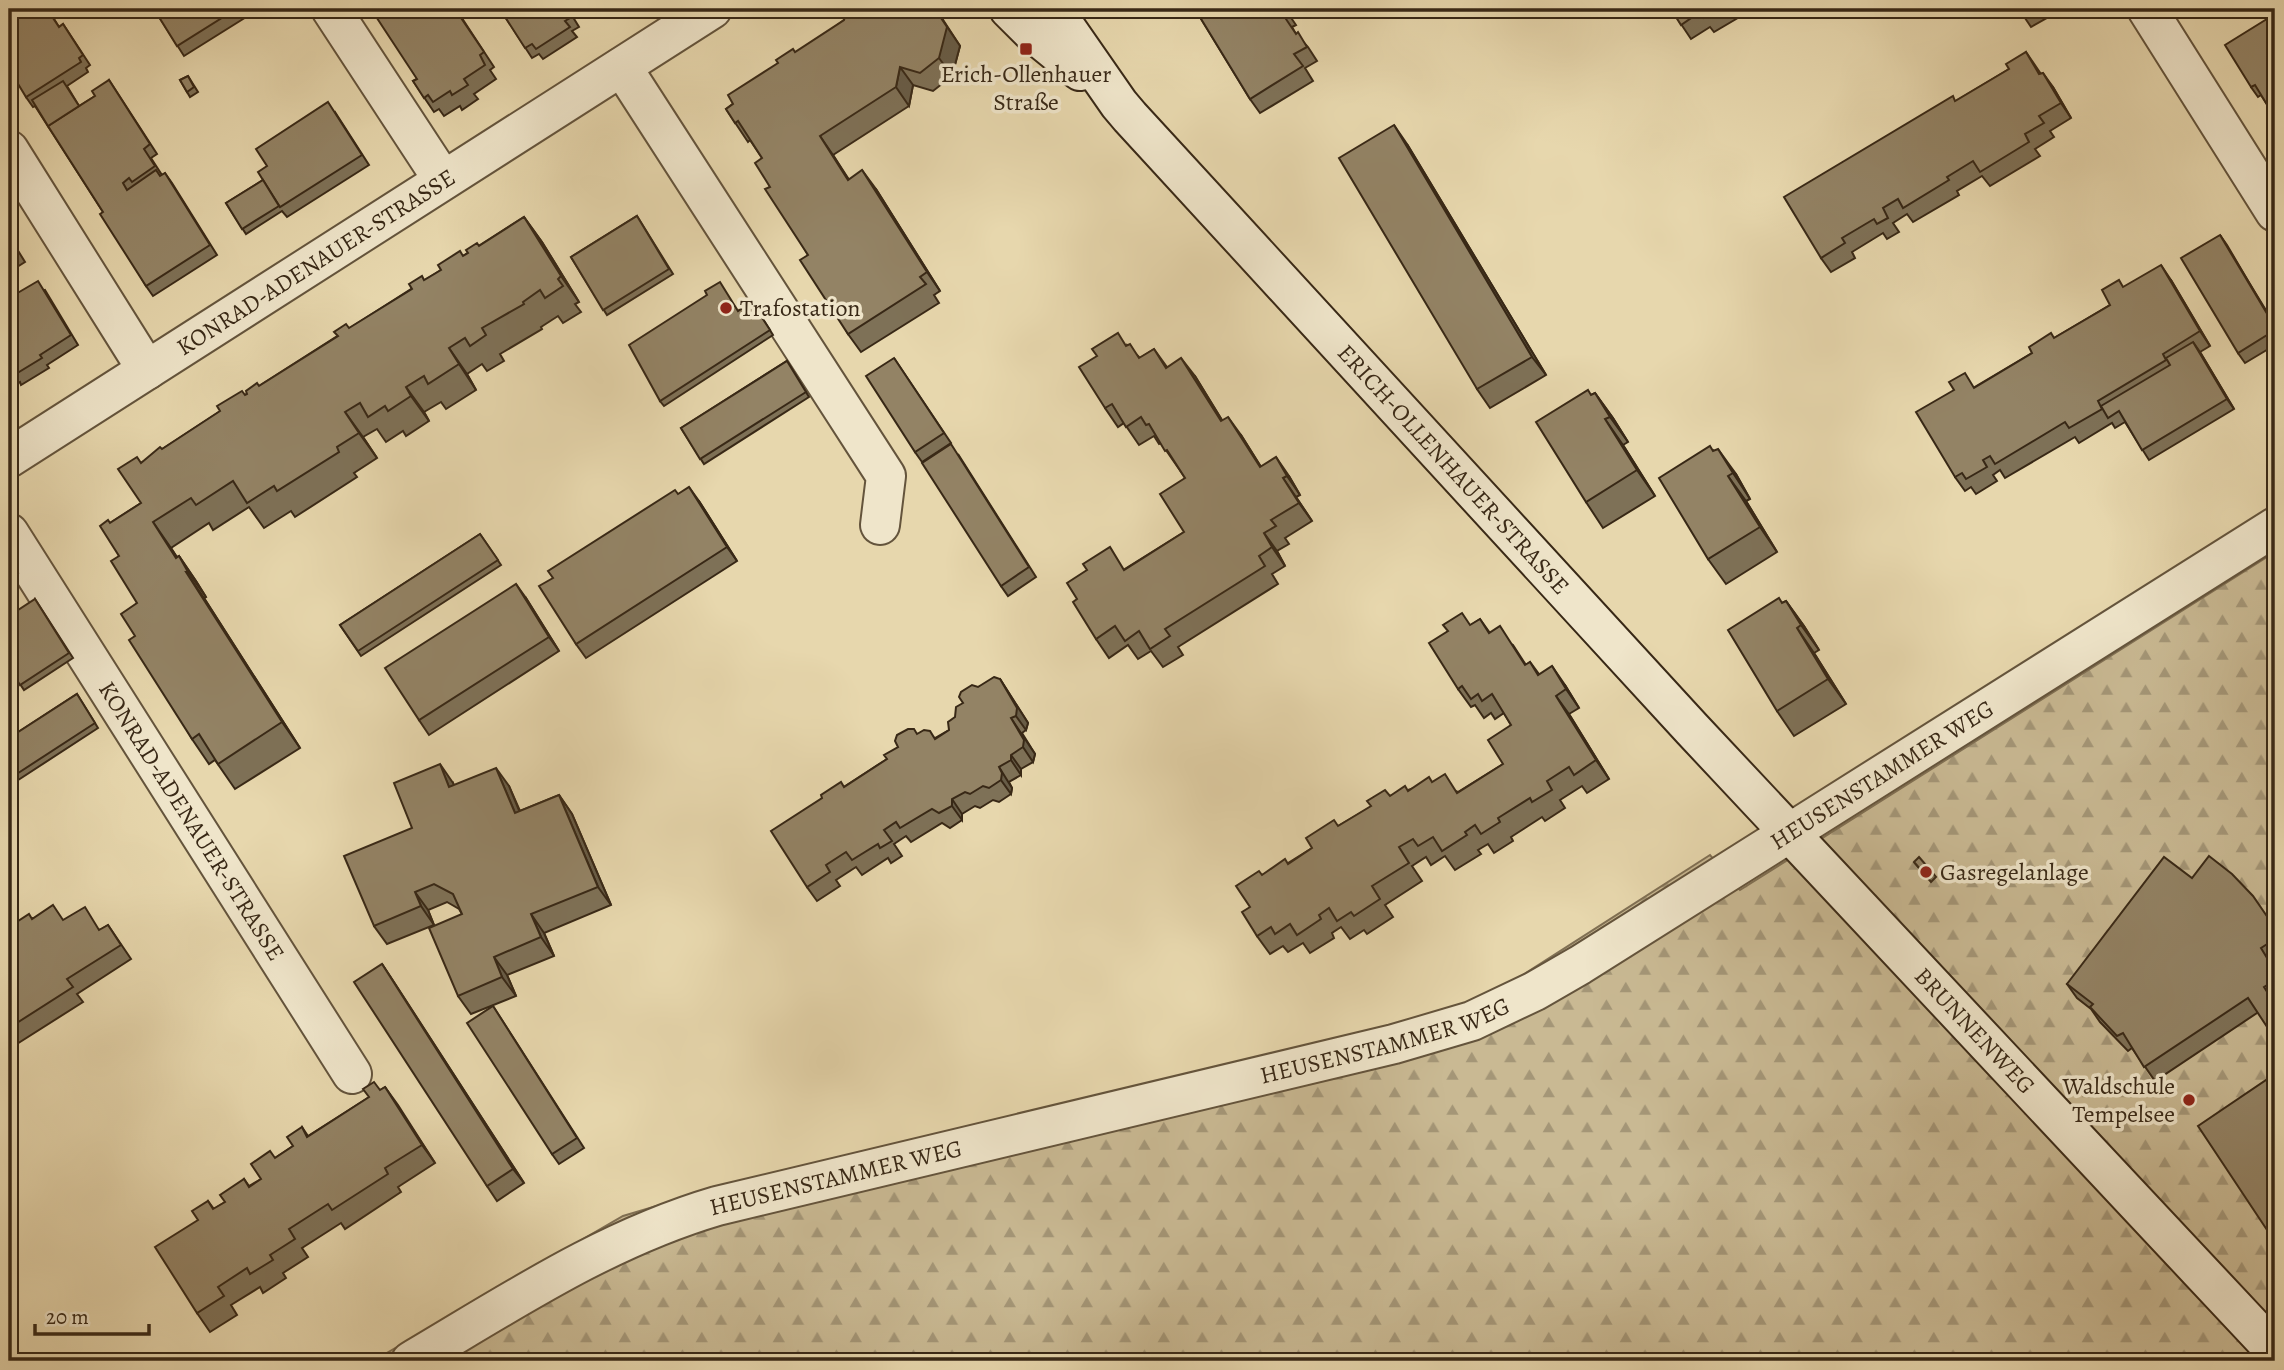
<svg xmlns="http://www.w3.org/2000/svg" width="2284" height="1370" font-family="Alegreya,serif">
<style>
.forest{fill:url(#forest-firs);stroke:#807054;stroke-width:2}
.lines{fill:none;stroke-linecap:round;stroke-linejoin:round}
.street-casing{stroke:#64543c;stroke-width:42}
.secondary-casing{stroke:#382816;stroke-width:42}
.street{stroke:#efe5ca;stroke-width:38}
.secondary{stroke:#efe5ca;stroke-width:38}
.wall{fill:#7e7157;stroke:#382816;stroke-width:2}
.shaded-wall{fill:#675c47;stroke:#382816;stroke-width:2}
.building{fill:#938365;stroke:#382816;stroke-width:2}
.poi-dot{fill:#8f2418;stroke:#efe5ca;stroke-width:2.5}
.labels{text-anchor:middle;stroke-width:7;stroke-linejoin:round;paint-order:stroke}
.poi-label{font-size:24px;fill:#382816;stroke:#efe5ca;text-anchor:start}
.street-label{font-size:24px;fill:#382816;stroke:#efe5ca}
</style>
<defs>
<pattern id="forest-firs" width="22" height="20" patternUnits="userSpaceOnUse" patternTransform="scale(1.75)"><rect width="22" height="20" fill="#c9b993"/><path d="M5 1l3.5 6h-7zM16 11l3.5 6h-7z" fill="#a49677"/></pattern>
</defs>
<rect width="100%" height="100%" fill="#e7d7ad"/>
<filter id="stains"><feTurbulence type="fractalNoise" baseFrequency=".00286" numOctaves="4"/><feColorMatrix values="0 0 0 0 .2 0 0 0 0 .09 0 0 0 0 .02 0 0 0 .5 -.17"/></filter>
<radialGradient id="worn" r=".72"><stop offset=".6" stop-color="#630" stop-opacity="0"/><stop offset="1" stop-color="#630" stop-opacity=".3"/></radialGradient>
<path class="forest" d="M 2275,552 L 2275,1361 L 373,1361 L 623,1216 L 707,1191 L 1425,1018 L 1477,1000 L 1515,980 L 1710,855 L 1740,890 Z"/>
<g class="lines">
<defs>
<g id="street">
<path d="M 331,9 L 443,180"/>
<path d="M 2147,9 L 2275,212"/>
<path d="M 622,67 L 886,476 L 880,525"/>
<path d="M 9,150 L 147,370"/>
<path id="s1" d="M 9,458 L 712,9"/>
<path id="s2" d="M 9,533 L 352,1074"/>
<path id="s3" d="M 411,1361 C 511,1302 605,1239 717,1206 L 1394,1044 L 1472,1021 L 1535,991 L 1580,965 L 2275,527"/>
</g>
<g id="secondary">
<path d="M 1009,9 L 1032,32 L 1080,71"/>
<path id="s4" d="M 1053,9 L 1119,104 L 1130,117 L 1692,729 L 2275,1351"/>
</g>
</defs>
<use href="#street" class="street-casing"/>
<use href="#secondary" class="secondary-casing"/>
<use href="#street" class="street"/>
<use href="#secondary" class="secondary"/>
</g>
<g class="wall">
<path d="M 9,9 L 48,9 L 59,27 L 63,24 L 90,65 L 86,68 L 88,72 L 67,86 L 79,106 L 95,96 L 109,80 L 157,154 L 151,158 L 162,175 L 165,173 L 172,183 L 217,255 L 153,296 L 146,286 L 103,212 L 35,106 L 33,107 L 26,97 Z"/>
<path d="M 154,9 L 259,9 L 184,56 Z"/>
<path d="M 456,9 L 494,67 L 490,70 L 496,79 L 474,94 L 478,99 L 462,110 L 460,106 L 444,116 L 439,109 L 434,112 L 413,81 L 417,79 Z"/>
<path d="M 500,9 L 568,9 L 579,27 L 572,31 L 577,37 L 543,59 L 539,54 L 532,58 Z"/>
<path d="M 847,9 L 936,9 L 960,46 L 952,76 L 933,91 L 913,85 L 909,106 L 833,155 L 848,179 L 876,189 L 940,291 L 934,295 L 939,303 L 861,352 L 848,334 L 808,255 L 770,187 L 762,158 L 750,140 L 748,142 L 726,109 L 844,20 Z"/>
<path d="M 1195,9 L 1285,9 L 1296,25 L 1292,27 L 1296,34 L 1308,47 L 1317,61 L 1305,68 L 1313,81 L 1260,113 L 1250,99 Z"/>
<path d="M 1671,9 L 1753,9 L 1714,32 L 1710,27 L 1691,39 Z"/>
<path d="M 2019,9 L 2060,9 L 2061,10 L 2031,27 Z"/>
<path d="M 2275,14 L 2275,117 L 2261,95 L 2258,97 L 2251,87 Z"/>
<path d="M 2026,52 L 2041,74 L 2053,87 L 2071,118 L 2050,131 L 2054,137 L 2035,149 L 2040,156 L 1990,186 L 1982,176 L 1957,191 L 1959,195 L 1913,222 L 1907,214 L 1893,223 L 1899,232 L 1887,239 L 1883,233 L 1852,252 L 1855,258 L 1831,272 L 1821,258 L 1956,101 L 2009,69 Z"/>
<path d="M 188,76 L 198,92 L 190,97 L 180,80 Z"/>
<path d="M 335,112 L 369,165 L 287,217 L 282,211 L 246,234 L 226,203 L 263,180 L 267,166 Z"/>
<path d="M 1407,144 L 1546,375 L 1490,408 L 1477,389 Z"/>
<path d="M 637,216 L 673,274 L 607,315 L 571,257 Z"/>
<path d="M 524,217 L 542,242 L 579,302 L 575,304 L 581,312 L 563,323 L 558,316 L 541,327 L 542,329 L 500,354 L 504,361 L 487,371 L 482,364 L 467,374 L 476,390 L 446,409 L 441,402 L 424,412 L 429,421 L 406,436 L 403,431 L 386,442 L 377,429 L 363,437 L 377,458 L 354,473 L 357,477 L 295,517 L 291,511 L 264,528 L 249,507 L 213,530 L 209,523 L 171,548 L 177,557 L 179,556 L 196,581 L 206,597 L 204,598 L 300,748 L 235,789 L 215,760 L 209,764 L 192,739 L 135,636 L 137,603 L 119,556 L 110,523 L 141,503 L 141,463 L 245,395 Z"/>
<path d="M 2220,235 L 2275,325 L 2275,345 L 2245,363 L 2238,353 Z"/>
<path d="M 9,236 L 25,262 L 9,272 Z"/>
<path d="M 2171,280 L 2210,346 L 2200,352 L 2234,409 L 2149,460 L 2125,422 L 2115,428 L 2112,423 L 2079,443 L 2075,437 L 2005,478 L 2000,470 L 1993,475 L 1997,481 L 1976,494 L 1971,487 L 1965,491 L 1955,477 L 1975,387 L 2032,353 L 2054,338 L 2110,305 L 2124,287 Z"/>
<path d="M 45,290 L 78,345 L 47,365 L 49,368 L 21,385 L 20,382 L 9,389 L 9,298 Z"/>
<path d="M 752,302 L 773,335 L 664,406 L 660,401 L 738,311 Z"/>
<path d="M 1127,345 L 1140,358 L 1154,349 L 1167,367 L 1195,376 L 1222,420 L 1241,435 L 1261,467 L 1289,476 L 1300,495 L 1296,497 L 1312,521 L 1285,538 L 1289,544 L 1277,551 L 1285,566 L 1272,574 L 1278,584 L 1178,647 L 1183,655 L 1163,667 L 1151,651 L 1138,659 L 1128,645 L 1109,658 L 1096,639 L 1125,569 L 1184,532 L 1185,478 L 1179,469 L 1161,443 L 1159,444 L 1154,436 L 1139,445 L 1124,423 L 1118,427 L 1105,408 Z"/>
<path d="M 894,358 L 951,443 L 922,462 L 915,452 Z"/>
<path d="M 787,361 L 809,397 L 704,464 L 681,428 Z"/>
<path d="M 1595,393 L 1613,418 L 1628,442 L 1623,445 L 1655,496 L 1603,528 L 1586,502 L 1591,395 Z"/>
<path d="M 1714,451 L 1736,474 L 1750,499 L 1746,501 L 1777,552 L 1726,584 L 1708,559 Z"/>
<path d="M 958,454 L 1036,577 L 1008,596 L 1001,586 Z"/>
<path d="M 678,494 L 699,501 L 737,561 L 586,658 L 576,644 L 553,578 Z"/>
<path d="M 480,534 L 501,565 L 361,656 L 340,625 Z"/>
<path d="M 9,558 L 18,573 L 9,579 Z"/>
<path d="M 526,598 L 559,651 L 429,735 L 419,720 Z"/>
<path d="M 35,599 L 73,658 L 24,690 L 9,667 Z"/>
<path d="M 1786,601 L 1804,626 L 1819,650 L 1814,653 L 1846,704 L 1794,736 L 1777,711 L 1782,603 Z"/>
<path d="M 1480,619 L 1490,633 L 1513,645 L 1526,665 L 1530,662 L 1539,674 L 1565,685 L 1579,708 L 1569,714 L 1609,779 L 1587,793 L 1582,786 L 1560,800 L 1565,808 L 1545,821 L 1542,817 L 1511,837 L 1513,841 L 1494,853 L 1488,844 L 1478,850 L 1481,854 L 1455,870 L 1445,856 L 1431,865 L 1426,857 L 1412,866 L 1422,881 L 1385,905 L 1393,917 L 1367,934 L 1364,930 L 1350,939 L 1341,927 L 1332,933 L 1334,938 L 1310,953 L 1303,943 L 1288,952 L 1283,946 L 1270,954 L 1257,936 L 1250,907 L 1262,875 L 1288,863 L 1312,848 L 1338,826 L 1390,796 L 1432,782 L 1458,792 L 1503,764 L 1511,725 L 1504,713 L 1495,719 L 1491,713 L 1484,718 L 1475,705 L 1471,707 L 1458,689 L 1471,625 Z"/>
<path d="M 1000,679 L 1028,723 L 1026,730 L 1022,733 L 1035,754 L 1033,762 L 1021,769 L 1021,775 L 1009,782 L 1012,788 L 1011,794 L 999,802 L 993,800 L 980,808 L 975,806 L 962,814 L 962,820 L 950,828 L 942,823 L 911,842 L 906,836 L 894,844 L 902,856 L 891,863 L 888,858 L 862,875 L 856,867 L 836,880 L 840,886 L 817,901 L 807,887 L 844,787 L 887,759 L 917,734 L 935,738 L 949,730 L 963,703 L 978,687 Z"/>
<path d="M 77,694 L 98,728 L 9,786 L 9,738 Z"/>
<path d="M 453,783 L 454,786 L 509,786 L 520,811 L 559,795 L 572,814 L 611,905 L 544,933 L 554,956 L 507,975 L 516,996 L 471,1014 L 458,996 L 462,914 L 459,909 L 447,902 L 428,910 L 434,925 L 387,944 L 374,926 L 412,828 Z"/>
<path d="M 1914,862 L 1932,872 L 1936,877 L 1931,882 Z"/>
<path d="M 2192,878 L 2275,928 L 2275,960 L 2271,963 L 2275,970 L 2275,1001 L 2155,1081 L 2132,1048 L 2128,1051 L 2100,1022 L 2091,1009 L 2077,998 L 2067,984 Z"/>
<path d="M 33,918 L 64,920 L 100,930 L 108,925 L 131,959 L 77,994 L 83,1002 L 9,1049 L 9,927 Z"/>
<path d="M 382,964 L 524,1183 L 497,1201 L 487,1186 Z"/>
<path d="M 493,1006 L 584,1148 L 559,1164 L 552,1154 Z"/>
<path d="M 385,1087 L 435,1163 L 398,1187 L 401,1192 L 345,1229 L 341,1223 L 302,1248 L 308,1257 L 283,1273 L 286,1278 L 263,1293 L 260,1287 L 231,1305 L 237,1315 L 210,1332 L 197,1313 L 198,1220 L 208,1201 L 214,1209 L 225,1202 L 244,1179 L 249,1186 L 261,1179 L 275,1158 L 293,1146 L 302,1127 L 308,1136 Z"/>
</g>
<g class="shaded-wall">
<path d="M 935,9 L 960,46 L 952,76 L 939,58 Z"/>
<path d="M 900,67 L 913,85 L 909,106 L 896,87 Z"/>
<path d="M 2043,73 L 2053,87 L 2071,118 L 2061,103 Z"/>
<path d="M 1394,125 L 1407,144 L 1546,375 L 1532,357 Z"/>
<path d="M 820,136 L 833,155 L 861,198 L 848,180 Z"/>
<path d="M 862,170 L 876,189 L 940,291 L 927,272 Z"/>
<path d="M 524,217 L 542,242 L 579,302 L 561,276 Z"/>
<path d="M 2220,235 L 2227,245 L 2275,327 Z"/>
<path d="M 2161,265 L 2171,280 L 2210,346 L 2200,331 Z"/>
<path d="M 2193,342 L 2200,352 L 2234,409 L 2227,399 Z"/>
<path d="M 449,348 L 467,374 L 476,390 L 459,364 Z"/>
<path d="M 1181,358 L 1195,376 L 1234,440 L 1221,421 Z"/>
<path d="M 406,387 L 424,412 L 429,421 L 411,396 Z"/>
<path d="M 1595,393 L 1613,418 L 1628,442 L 1610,417 Z"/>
<path d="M 345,412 L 363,437 L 377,458 L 359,433 Z"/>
<path d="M 1228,417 L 1241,435 L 1273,486 L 1260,467 Z"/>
<path d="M 1605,419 L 1623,445 L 1655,496 L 1637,470 Z"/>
<path d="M 1718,449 L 1736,474 L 1750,499 L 1733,473 Z"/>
<path d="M 1276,457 L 1289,476 L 1300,495 L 1287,476 Z"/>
<path d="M 1728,476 L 1746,501 L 1777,552 L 1760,527 Z"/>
<path d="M 1283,478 L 1296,497 L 1312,521 L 1299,503 Z"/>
<path d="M 689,487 L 699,501 L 737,561 L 727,547 Z"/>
<path d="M 153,522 L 171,548 L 186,572 L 204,598 L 300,748 L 282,722 Z"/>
<path d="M 1264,533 L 1277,551 L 1285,566 L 1272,547 Z"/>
<path d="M 179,556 L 196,581 L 206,597 L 188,572 Z"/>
<path d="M 516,584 L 526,598 L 559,651 L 549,637 Z"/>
<path d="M 1786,601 L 1804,626 L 1819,650 L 1801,625 Z"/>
<path d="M 1797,628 L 1814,653 L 1846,704 L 1828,679 Z"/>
<path d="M 1552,666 L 1565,685 L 1579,708 L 1566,689 Z"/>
<path d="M 1000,679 L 1028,723 L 1026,730 L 1016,716 Z"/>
<path d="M 1556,696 L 1569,714 L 1609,779 L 1596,760 Z"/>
<path d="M 1011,718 L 1035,754 L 1033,762 L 1023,747 Z"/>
<path d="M 1011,755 L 1021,769 L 1021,775 L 1011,760 Z"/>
<path d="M 440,764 L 453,783 L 462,806 L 449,787 Z"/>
<path d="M 999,767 L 1012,788 L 1011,794 L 1001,780 Z"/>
<path d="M 496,768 L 509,786 L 528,832 L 515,813 Z"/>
<path d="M 559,795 L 572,814 L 611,905 L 598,887 Z"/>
<path d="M 952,799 L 962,814 L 962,820 L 952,806 Z"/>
<path d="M 415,892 L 428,910 L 434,925 L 421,906 Z"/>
<path d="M 531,914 L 544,933 L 554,956 L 541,937 Z"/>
<path d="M 494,957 L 507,975 L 516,996 L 502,977 Z"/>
<path d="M 382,964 L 392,979 L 524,1183 L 513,1169 Z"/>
<path d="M 385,1087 L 398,1105 L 435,1163 L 422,1145 Z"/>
</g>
<g class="building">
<path d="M 9,9 L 47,9 L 59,27 L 63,24 L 83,55 L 79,58 L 81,62 L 26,97 L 9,69 Z"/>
<path d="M 154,9 L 236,9 L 177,46 Z"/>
<path d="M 371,9 L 455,9 L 484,52 L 480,55 L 485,65 L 464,79 L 468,85 L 452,95 L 450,91 L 433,102 L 428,95 L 424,98 L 413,81 L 417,79 Z"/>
<path d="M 500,9 L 567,9 L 572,17 L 565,21 L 570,27 L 536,49 L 532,44 L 525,48 Z"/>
<path d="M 847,9 L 935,9 L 947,27 L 939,58 L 920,73 L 900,67 L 896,87 L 820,136 L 848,180 L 862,170 L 927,272 L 920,277 L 926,284 L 848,334 L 800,260 L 808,255 L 765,189 L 770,187 L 755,163 L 762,158 L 738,121 L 735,123 L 726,109 L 733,104 L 728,95 L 778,63 L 776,60 L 793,49 L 795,52 L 844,20 Z"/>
<path d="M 1195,9 L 1285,9 L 1286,10 L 1282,13 L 1296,34 L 1298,32 L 1307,47 L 1294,54 L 1303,66 L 1250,99 Z"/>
<path d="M 1671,9 L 1719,9 L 1704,18 L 1700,12 L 1681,25 Z"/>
<path d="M 2019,9 L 2039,9 L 2024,17 Z"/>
<path d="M 2275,14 L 2275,108 L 2271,111 L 2255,85 L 2251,87 L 2225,45 Z"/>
<path d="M 2026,52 L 2039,74 L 2043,73 L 2061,103 L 2039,116 L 2044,123 L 2025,134 L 2029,142 L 1980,172 L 1973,161 L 1947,177 L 1949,180 L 1903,208 L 1898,199 L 1883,208 L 1888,218 L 1877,224 L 1874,219 L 1842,238 L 1845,243 L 1821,258 L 1784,197 L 1953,96 L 1955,101 L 2009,69 L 2006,64 Z"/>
<path d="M 188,76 L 194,87 L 187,92 L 180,80 Z"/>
<path d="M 109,80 L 150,144 L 144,149 L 155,166 L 132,182 L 129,178 L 123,183 L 127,190 L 156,170 L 160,176 L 165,173 L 210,245 L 146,286 L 100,214 L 103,212 L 48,126 L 95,96 L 92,91 Z"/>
<path d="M 63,81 L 79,106 L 48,126 L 32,100 Z"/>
<path d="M 328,102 L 362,155 L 280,207 L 258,172 L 267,166 L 256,149 Z"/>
<path d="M 1394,125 L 1532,357 L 1477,389 L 1339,158 Z"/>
<path d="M 263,180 L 279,206 L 242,229 L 226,203 Z"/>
<path d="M 637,216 L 669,269 L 603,310 L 571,257 Z"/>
<path d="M 524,217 L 561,276 L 558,279 L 563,286 L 545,298 L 540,290 L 523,302 L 524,304 L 482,328 L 486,335 L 470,346 L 465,338 L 449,348 L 459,364 L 428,384 L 424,376 L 406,387 L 411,396 L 388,411 L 385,406 L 368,417 L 360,403 L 345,412 L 359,433 L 337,447 L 339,452 L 277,491 L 274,486 L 247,503 L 233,481 L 196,505 L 191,498 L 153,522 L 176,558 L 179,556 L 188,572 L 186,572 L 282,722 L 218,764 L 199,734 L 192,739 L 129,640 L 135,636 L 121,614 L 137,603 L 111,561 L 119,556 L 100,526 L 108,520 L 110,523 L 141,503 L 118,469 L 137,457 L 141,463 L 160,447 L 162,449 L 220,411 L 217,406 L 242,391 L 245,395 L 247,394 L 246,391 L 257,383 L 259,386 L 338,336 L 334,332 L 346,324 L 349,328 L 412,289 L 409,284 L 422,276 L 424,280 L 441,270 L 438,265 L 460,251 L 463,256 L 468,253 L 466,250 L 477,243 L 479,246 Z"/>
<path d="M 2220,235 L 2275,327 L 2275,330 L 2238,353 L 2181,258 Z"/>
<path d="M 9,237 L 18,252 L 9,258 Z"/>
<path d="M 2161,265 L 2200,331 L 2163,354 L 2166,360 L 2098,401 L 2102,409 L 2069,428 L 2065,422 L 1995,464 L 1990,456 L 1983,460 L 1987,467 L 1966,479 L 1962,473 L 1955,477 L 1916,412 L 1954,390 L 1949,382 L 1965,373 L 1974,388 L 2032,353 L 2029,347 L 2051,333 L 2054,338 L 2110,305 L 2102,290 L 2119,280 L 2123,287 Z"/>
<path d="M 38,281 L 71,335 L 40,355 L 42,358 L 14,375 L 13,372 L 9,375 L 9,298 Z"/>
<path d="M 720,282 L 738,311 L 752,302 L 770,330 L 660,401 L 629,345 L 707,295 L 705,291 Z"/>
<path d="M 1118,333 L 1126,346 L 1130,344 L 1139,358 L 1154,349 L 1166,368 L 1181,358 L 1221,421 L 1228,417 L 1260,467 L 1276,457 L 1287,476 L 1283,478 L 1299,503 L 1271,520 L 1276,526 L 1264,533 L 1272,547 L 1259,556 L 1265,566 L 1165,629 L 1170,636 L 1150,649 L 1139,631 L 1125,641 L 1115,626 L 1096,639 L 1073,602 L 1077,599 L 1067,583 L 1087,570 L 1083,564 L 1110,547 L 1124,570 L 1184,532 L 1160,494 L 1185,478 L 1167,450 L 1165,451 L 1149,424 L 1146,425 L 1141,417 L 1126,427 L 1112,404 L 1105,408 L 1079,367 L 1097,356 L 1092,349 Z"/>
<path d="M 2193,342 L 2227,399 L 2142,450 L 2119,411 L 2108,418 L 2101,406 L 2170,365 L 2166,358 Z"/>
<path d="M 894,358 L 944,433 L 915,452 L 866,376 Z"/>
<path d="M 787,361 L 806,392 L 700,459 L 681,428 Z"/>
<path d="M 1588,390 L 1591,395 L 1595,393 L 1610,417 L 1605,419 L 1637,470 L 1586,502 L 1536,422 Z"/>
<path d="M 951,444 L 1029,567 L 1001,586 L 922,463 Z"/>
<path d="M 1710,446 L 1713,451 L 1718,449 L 1733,473 L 1728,476 L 1760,527 L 1708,559 L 1659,478 Z"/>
<path d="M 689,487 L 727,547 L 576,644 L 539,586 L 553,578 L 548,571 L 675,490 L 678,494 Z"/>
<path d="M 480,534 L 498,560 L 358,651 L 340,625 Z"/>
<path d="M 9,559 L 15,568 L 9,572 Z"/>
<path d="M 516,584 L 549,637 L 419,720 L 385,668 Z"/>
<path d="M 1779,598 L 1782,603 L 1786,601 L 1801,625 L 1797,628 L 1828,679 L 1777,711 L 1728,630 Z"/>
<path d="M 35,599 L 69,653 L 20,685 L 9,667 L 9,616 Z"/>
<path d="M 1462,613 L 1470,625 L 1480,619 L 1489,633 L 1500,626 L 1525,665 L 1530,662 L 1538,675 L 1552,666 L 1566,689 L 1556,696 L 1596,760 L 1574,775 L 1569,767 L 1547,781 L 1552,790 L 1532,802 L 1530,798 L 1498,818 L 1500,822 L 1481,834 L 1475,825 L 1465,832 L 1467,835 L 1442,851 L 1433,837 L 1418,846 L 1413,839 L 1399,847 L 1409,863 L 1372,886 L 1380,899 L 1354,916 L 1351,912 L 1337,921 L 1329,908 L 1319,915 L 1321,919 L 1297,935 L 1290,924 L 1275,934 L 1271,927 L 1257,936 L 1242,912 L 1250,907 L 1236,886 L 1259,871 L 1262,875 L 1285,859 L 1288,864 L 1312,848 L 1306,838 L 1334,820 L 1338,826 L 1371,806 L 1367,801 L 1385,790 L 1390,796 L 1405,786 L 1408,791 L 1429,777 L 1432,782 L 1445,774 L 1457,793 L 1503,764 L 1488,740 L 1511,725 L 1492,694 L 1482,701 L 1478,694 L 1471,699 L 1462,686 L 1458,689 L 1429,643 L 1448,631 L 1443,625 Z"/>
<path d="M 994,677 L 1000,679 L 1017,708 L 1016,716 L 1011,718 L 1024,740 L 1023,747 L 1011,755 L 1011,760 L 999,767 L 1002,773 L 1001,780 L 989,788 L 983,786 L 970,794 L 965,792 L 952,799 L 952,806 L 939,813 L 932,809 L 900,828 L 896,822 L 884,830 L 892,841 L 880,848 L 878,844 L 852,860 L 846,852 L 826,865 L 830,872 L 807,887 L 771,831 L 822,798 L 821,795 L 841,782 L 844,787 L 887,759 L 884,755 L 898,747 L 895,741 L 897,735 L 908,729 L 914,729 L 917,734 L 924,730 L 930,731 L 935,739 L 949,730 L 948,722 L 955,717 L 956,707 L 963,703 L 959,697 L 961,692 L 972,685 L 978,687 Z"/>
<path d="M 77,694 L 95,723 L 9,779 L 9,738 Z"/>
<path d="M 440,764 L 449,787 L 496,768 L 515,813 L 559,795 L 598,887 L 531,914 L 541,937 L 494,957 L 502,977 L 458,996 L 429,928 L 462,914 L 453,894 L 434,884 L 415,892 L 421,906 L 374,926 L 344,856 L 412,828 L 394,783 Z"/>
<path d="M 2209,856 L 2232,874 L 2253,896 L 2275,928 L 2275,939 L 2261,948 L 2275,971 L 2275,980 L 2264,987 L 2275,1004 L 2275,1039 L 2248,998 L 2144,1067 L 2123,1033 L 2117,1036 L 2090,1007 L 2093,1004 L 2067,984 L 2164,857 L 2192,878 Z"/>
<path d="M 1919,857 L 1932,872 L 1927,877 L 1914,862 Z"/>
<path d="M 53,905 L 63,920 L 85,907 L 99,930 L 108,925 L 121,945 L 67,979 L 73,987 L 9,1028 L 9,927 L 29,914 L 32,919 Z"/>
<path d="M 382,964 L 513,1169 L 487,1186 L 354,982 Z"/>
<path d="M 493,1006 L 577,1138 L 552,1154 L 467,1023 Z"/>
<path d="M 2275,1074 L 2275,1242 L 2198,1126 Z"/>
<path d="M 374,1082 L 380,1090 L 385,1087 L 422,1145 L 385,1168 L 388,1174 L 332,1210 L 328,1204 L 289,1229 L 295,1239 L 270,1255 L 273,1260 L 250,1274 L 247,1268 L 218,1287 L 224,1296 L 197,1313 L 155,1247 L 198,1220 L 192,1211 L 208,1201 L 213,1209 L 225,1202 L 220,1195 L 244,1179 L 249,1187 L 261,1179 L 251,1164 L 270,1151 L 275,1158 L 293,1146 L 287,1137 L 302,1127 L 307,1137 L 369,1097 L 363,1089 Z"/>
</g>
<g class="poi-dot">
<rect x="1019" y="42" width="14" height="14" rx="3.5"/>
<circle cx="726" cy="308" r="7"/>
<circle cx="1926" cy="872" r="7"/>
<circle cx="2189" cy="1100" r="7"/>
</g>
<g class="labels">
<g class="poi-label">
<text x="1026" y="82" text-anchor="middle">Erich-Ollenhauer<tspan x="1026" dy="28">Straße</tspan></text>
<text x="740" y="316">Trafostation</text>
<text x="1940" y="880">Gasregelanlage</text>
<text x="2175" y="1094" text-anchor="end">Waldschule<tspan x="2175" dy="28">Tempelsee</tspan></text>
</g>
<g class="street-label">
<text dy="8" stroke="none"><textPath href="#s1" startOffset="364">KONRAD-ADENAUER-STRASSE</textPath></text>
<text dy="8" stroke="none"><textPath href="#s4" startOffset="611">ERICH-OLLENHAUER-STRASSE</textPath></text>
<text dy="8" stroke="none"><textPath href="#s3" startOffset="1600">HEUSENSTAMMER WEG</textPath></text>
<text dy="8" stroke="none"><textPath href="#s2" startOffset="341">KONRAD-ADENAUER-STRASSE</textPath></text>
<text dy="8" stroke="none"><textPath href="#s4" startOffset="1377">BRUNNENWEG</textPath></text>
<text dy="8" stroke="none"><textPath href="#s3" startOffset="1032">HEUSENSTAMMER WEG</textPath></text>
<text dy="8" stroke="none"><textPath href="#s3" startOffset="466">HEUSENSTAMMER WEG</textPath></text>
</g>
</g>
<rect width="2284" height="1370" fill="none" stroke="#e7d7ad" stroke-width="35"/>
<rect x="10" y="10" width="2263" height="1349" fill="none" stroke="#382816" stroke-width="3.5"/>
<rect x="18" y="18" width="2249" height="1335" fill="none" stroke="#382816" stroke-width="2"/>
<path d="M35 1324v10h114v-10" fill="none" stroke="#382816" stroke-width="3.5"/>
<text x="46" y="1324" font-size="21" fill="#382816" stroke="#efe5ca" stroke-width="5" paint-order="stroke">20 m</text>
<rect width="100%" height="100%" filter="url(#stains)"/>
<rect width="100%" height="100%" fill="url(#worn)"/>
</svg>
